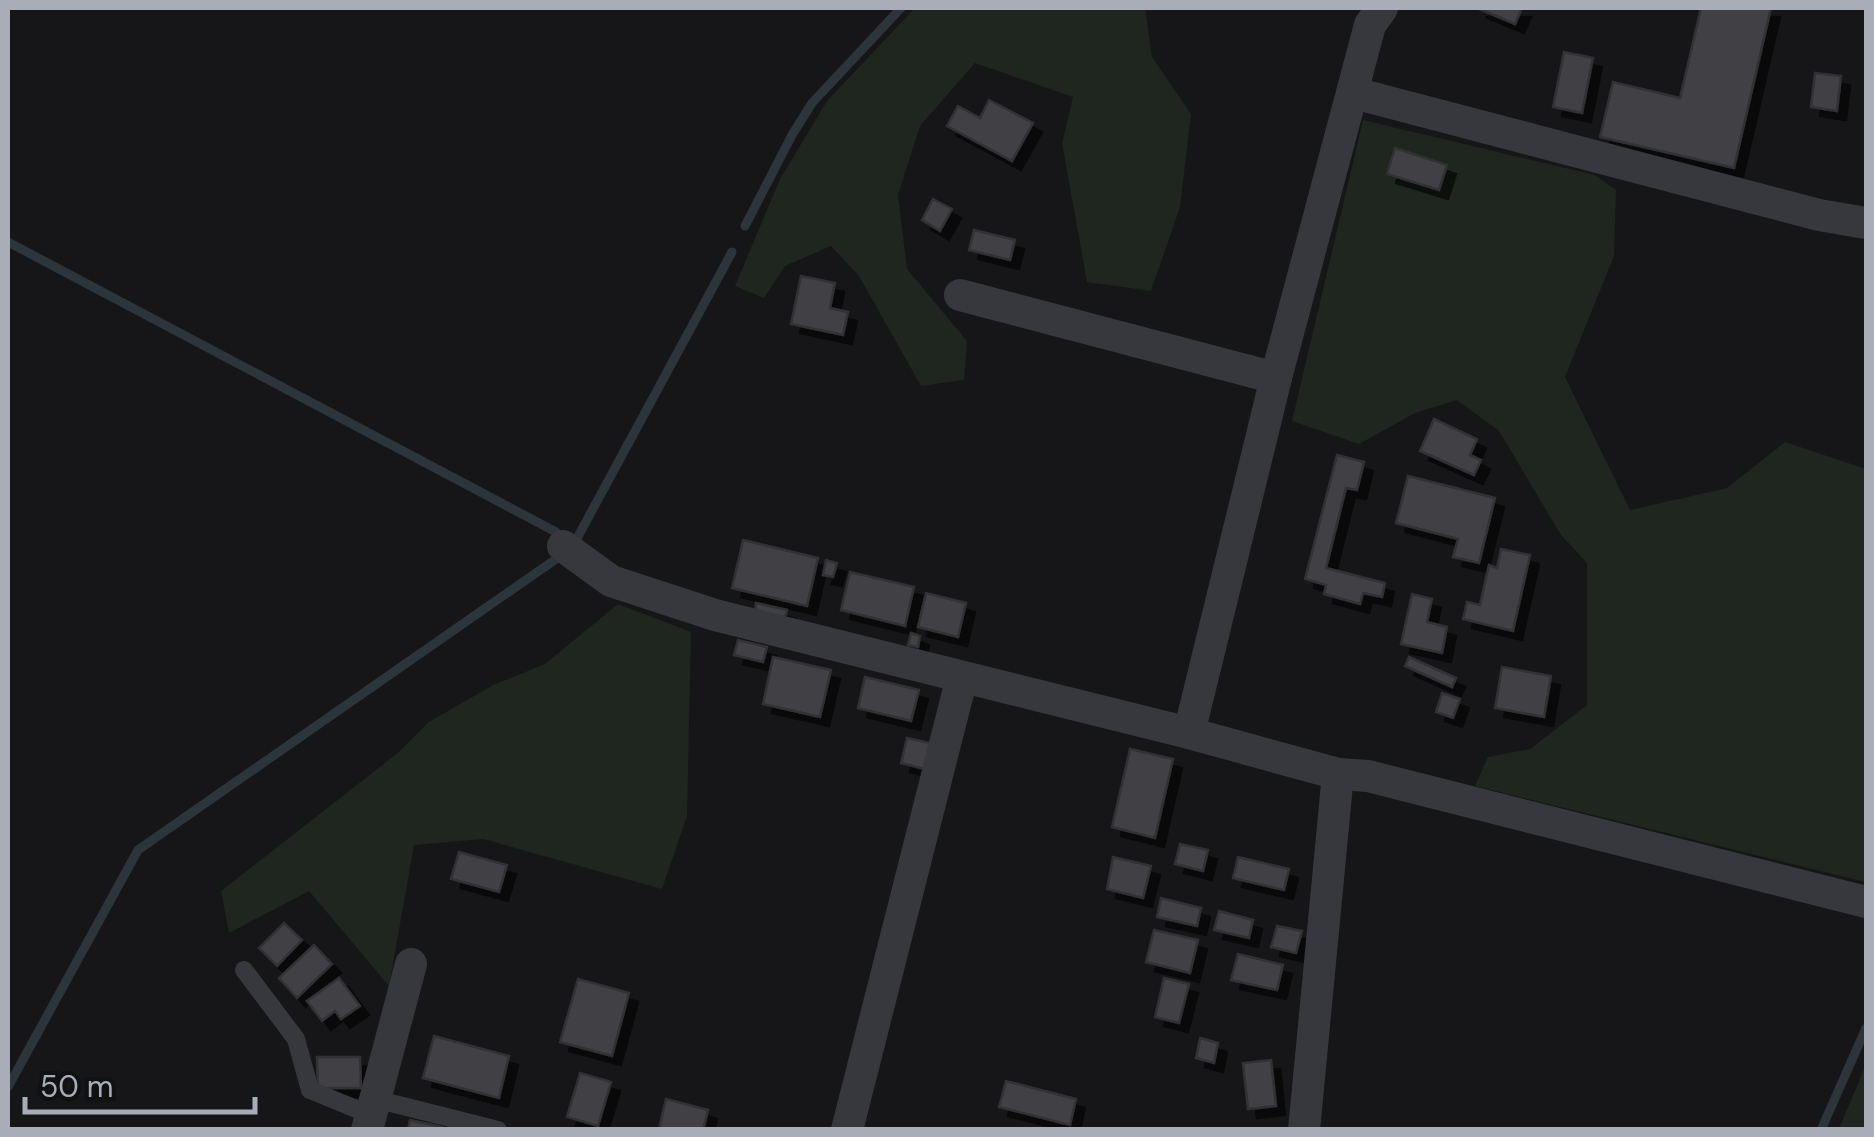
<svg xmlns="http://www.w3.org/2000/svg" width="1874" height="1137" font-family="'DM Sans',sans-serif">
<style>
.green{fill:#1e261f}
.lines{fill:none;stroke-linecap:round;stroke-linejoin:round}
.stream{stroke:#2c353c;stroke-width:9}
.building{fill:#404145;stroke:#303034;stroke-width:2.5;filter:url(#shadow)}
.service{stroke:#37383d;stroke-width:18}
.minor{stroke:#37383d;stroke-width:32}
</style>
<defs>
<filter id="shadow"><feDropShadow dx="9" dy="9" stdDeviation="0" flood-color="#0009"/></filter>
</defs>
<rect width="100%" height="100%" fill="#161618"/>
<g class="green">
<path d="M 915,8 L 1145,8 L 1152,57 L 1191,114 L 1180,207 L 1151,291 L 1087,282 L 1062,143 L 1073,97 L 975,63 L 920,126 L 898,195 L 907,269 L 967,341 L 964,380 L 921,386 L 859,276 L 831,246 L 785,266 L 764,298 L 735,286 L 780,179 L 827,101 Z"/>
<path d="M 1363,120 L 1595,175 L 1616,190 L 1614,256 L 1565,377 L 1630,510 L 1727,488 L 1785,442 L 1866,469 L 1866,882 L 1475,786 L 1488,757 L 1530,749 L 1587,705 L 1587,563 L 1561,535 L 1499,431 L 1457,400 L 1415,413 L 1359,444 L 1292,421 Z"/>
<path d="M 618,604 L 691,632 L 687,816 L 662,889 L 483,839 L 414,845 L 389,986 L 309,891 L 229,933 L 221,891 L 399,752 L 429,722 L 493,685 L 545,664 Z"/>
<path d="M 1866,1064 L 1866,1129 L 1839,1129 Z"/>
</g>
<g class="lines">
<g class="stream">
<path d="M 745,226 L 792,135 L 812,103 L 901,8"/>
<path d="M 8,242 L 556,532"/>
<path d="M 575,542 L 732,252"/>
<path d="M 8,1087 L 138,850 L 556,559"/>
<path d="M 1821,1130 L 1866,1028"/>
</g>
</g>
<g class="building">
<path d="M 1477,8 L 1522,8 L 1515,24 Z"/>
<path d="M 1701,8 L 1771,8 L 1734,168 L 1600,137 L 1613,82 L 1680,98 Z"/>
<path d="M 1564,52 L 1593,58 L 1582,113 L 1553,107 Z"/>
<path d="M 1815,73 L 1841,76 L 1837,111 L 1811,107 Z"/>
<path d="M 989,100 L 1033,123 L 1012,161 L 947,126 L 958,106 L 980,118 Z"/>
<path d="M 1395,148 L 1447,165 L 1439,190 L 1387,174 Z"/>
<path d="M 933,199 L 952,209 L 940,231 L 922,220 Z"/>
<path d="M 974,230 L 1015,240 L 1010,260 L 969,250 Z"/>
<path d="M 801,276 L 835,283 L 830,308 L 848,312 L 843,335 L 791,324 Z"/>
<path d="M 1434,419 L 1477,439 L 1470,455 L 1481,460 L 1474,475 L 1420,451 Z"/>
<path d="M 1337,455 L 1364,462 L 1357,490 L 1346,488 L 1326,568 L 1385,583 L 1382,597 L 1363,593 L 1360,604 L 1324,594 L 1326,585 L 1305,579 Z"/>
<path d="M 1408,476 L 1495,498 L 1479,563 L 1453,557 L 1458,539 L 1396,523 Z"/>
<path d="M 743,540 L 818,558 L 807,606 L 732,588 Z"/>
<path d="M 1501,549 L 1530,555 L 1513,631 L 1463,619 L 1467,602 L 1480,605 L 1489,565 L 1497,568 Z"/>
<path d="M 826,560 L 837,563 L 833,577 L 823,575 Z"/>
<path d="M 850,572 L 914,587 L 905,626 L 841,610 Z"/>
<path d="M 926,593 L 966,603 L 958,637 L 918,627 Z"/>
<path d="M 1412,594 L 1432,599 L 1427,622 L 1447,627 L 1442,653 L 1401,644 Z"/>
<path d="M 756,603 L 787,610 L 785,618 L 755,610 Z"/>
<path d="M 911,633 L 920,636 L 918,647 L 908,645 Z"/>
<path d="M 738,640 L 767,647 L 763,662 L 734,655 Z"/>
<path d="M 773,657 L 831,670 L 820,717 L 763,704 Z"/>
<path d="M 1409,657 L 1456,678 L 1452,687 L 1405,666 Z"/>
<path d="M 1502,667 L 1551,676 L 1544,717 L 1495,708 Z"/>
<path d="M 865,677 L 919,690 L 911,721 L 858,708 Z"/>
<path d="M 1442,693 L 1460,699 L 1453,718 L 1436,712 Z"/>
<path d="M 907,738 L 934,744 L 928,770 L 901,763 Z"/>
<path d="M 1130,749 L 1173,759 L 1155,838 L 1112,827 Z"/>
<path d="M 1180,844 L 1208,850 L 1203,871 L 1175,864 Z"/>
<path d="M 459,852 L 507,865 L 499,892 L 451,879 Z"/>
<path d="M 1113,857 L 1151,866 L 1143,898 L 1107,889 Z"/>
<path d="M 1238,857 L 1289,869 L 1284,890 L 1233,878 Z"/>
<path d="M 1161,898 L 1201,908 L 1197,926 L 1157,917 Z"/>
<path d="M 1219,911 L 1253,920 L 1249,938 L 1214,930 Z"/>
<path d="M 284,923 L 302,940 L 277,966 L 259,948 Z"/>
<path d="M 1277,926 L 1302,931 L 1296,953 L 1271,947 Z"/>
<path d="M 1154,930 L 1198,940 L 1190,973 L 1146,962 Z"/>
<path d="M 314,945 L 332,964 L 297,998 L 279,978 Z"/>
<path d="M 1238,954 L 1283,965 L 1277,990 L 1231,980 Z"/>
<path d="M 339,978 L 360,1006 L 341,1019 L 335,1011 L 322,1021 L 307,1001 Z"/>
<path d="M 1164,978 L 1189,984 L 1179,1023 L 1155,1017 Z"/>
<path d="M 578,979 L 629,993 L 612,1056 L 560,1042 Z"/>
<path d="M 434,1036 L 509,1056 L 499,1098 L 423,1078 Z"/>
<path d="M 1200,1038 L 1218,1043 L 1214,1063 L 1196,1058 Z"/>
<path d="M 317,1057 L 360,1057 L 361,1088 L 318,1088 Z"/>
<path d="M 1271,1060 L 1276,1106 L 1248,1109 L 1243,1063 Z"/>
<path d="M 580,1073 L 611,1082 L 598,1126 L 567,1117 Z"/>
<path d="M 1006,1081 L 1076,1099 L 1070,1125 L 999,1107 Z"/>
<path d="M 666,1099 L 708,1110 L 703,1130 L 659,1129 Z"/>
<path d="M 410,1120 L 442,1127 L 441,1130 L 408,1130 Z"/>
</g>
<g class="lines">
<g class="service">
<path d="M 244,970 L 296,1039 L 310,1090 L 371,1115"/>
<path d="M 375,1099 L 498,1130"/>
</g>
<g class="minor">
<path d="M 1382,8 L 1370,25 L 1276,378 L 1189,733 L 1338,774 L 1368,776 L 1866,902"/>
<path d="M 1354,93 L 1819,215 L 1866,223"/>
<path d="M 960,295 L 1276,378"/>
<path d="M 563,546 L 611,581 L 715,615 L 1189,733"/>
<path d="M 367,1130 L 411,964"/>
<path d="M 847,1130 L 962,677"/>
<path d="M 1304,1130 L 1338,774"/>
</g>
</g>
<rect width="1874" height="1137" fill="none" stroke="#a8adb8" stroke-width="20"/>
<path d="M25 1097v15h230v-15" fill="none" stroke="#a8adb8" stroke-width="5"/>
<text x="40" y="1097" font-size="30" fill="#a8adb8" stroke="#111113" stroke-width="8" paint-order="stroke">50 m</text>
</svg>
